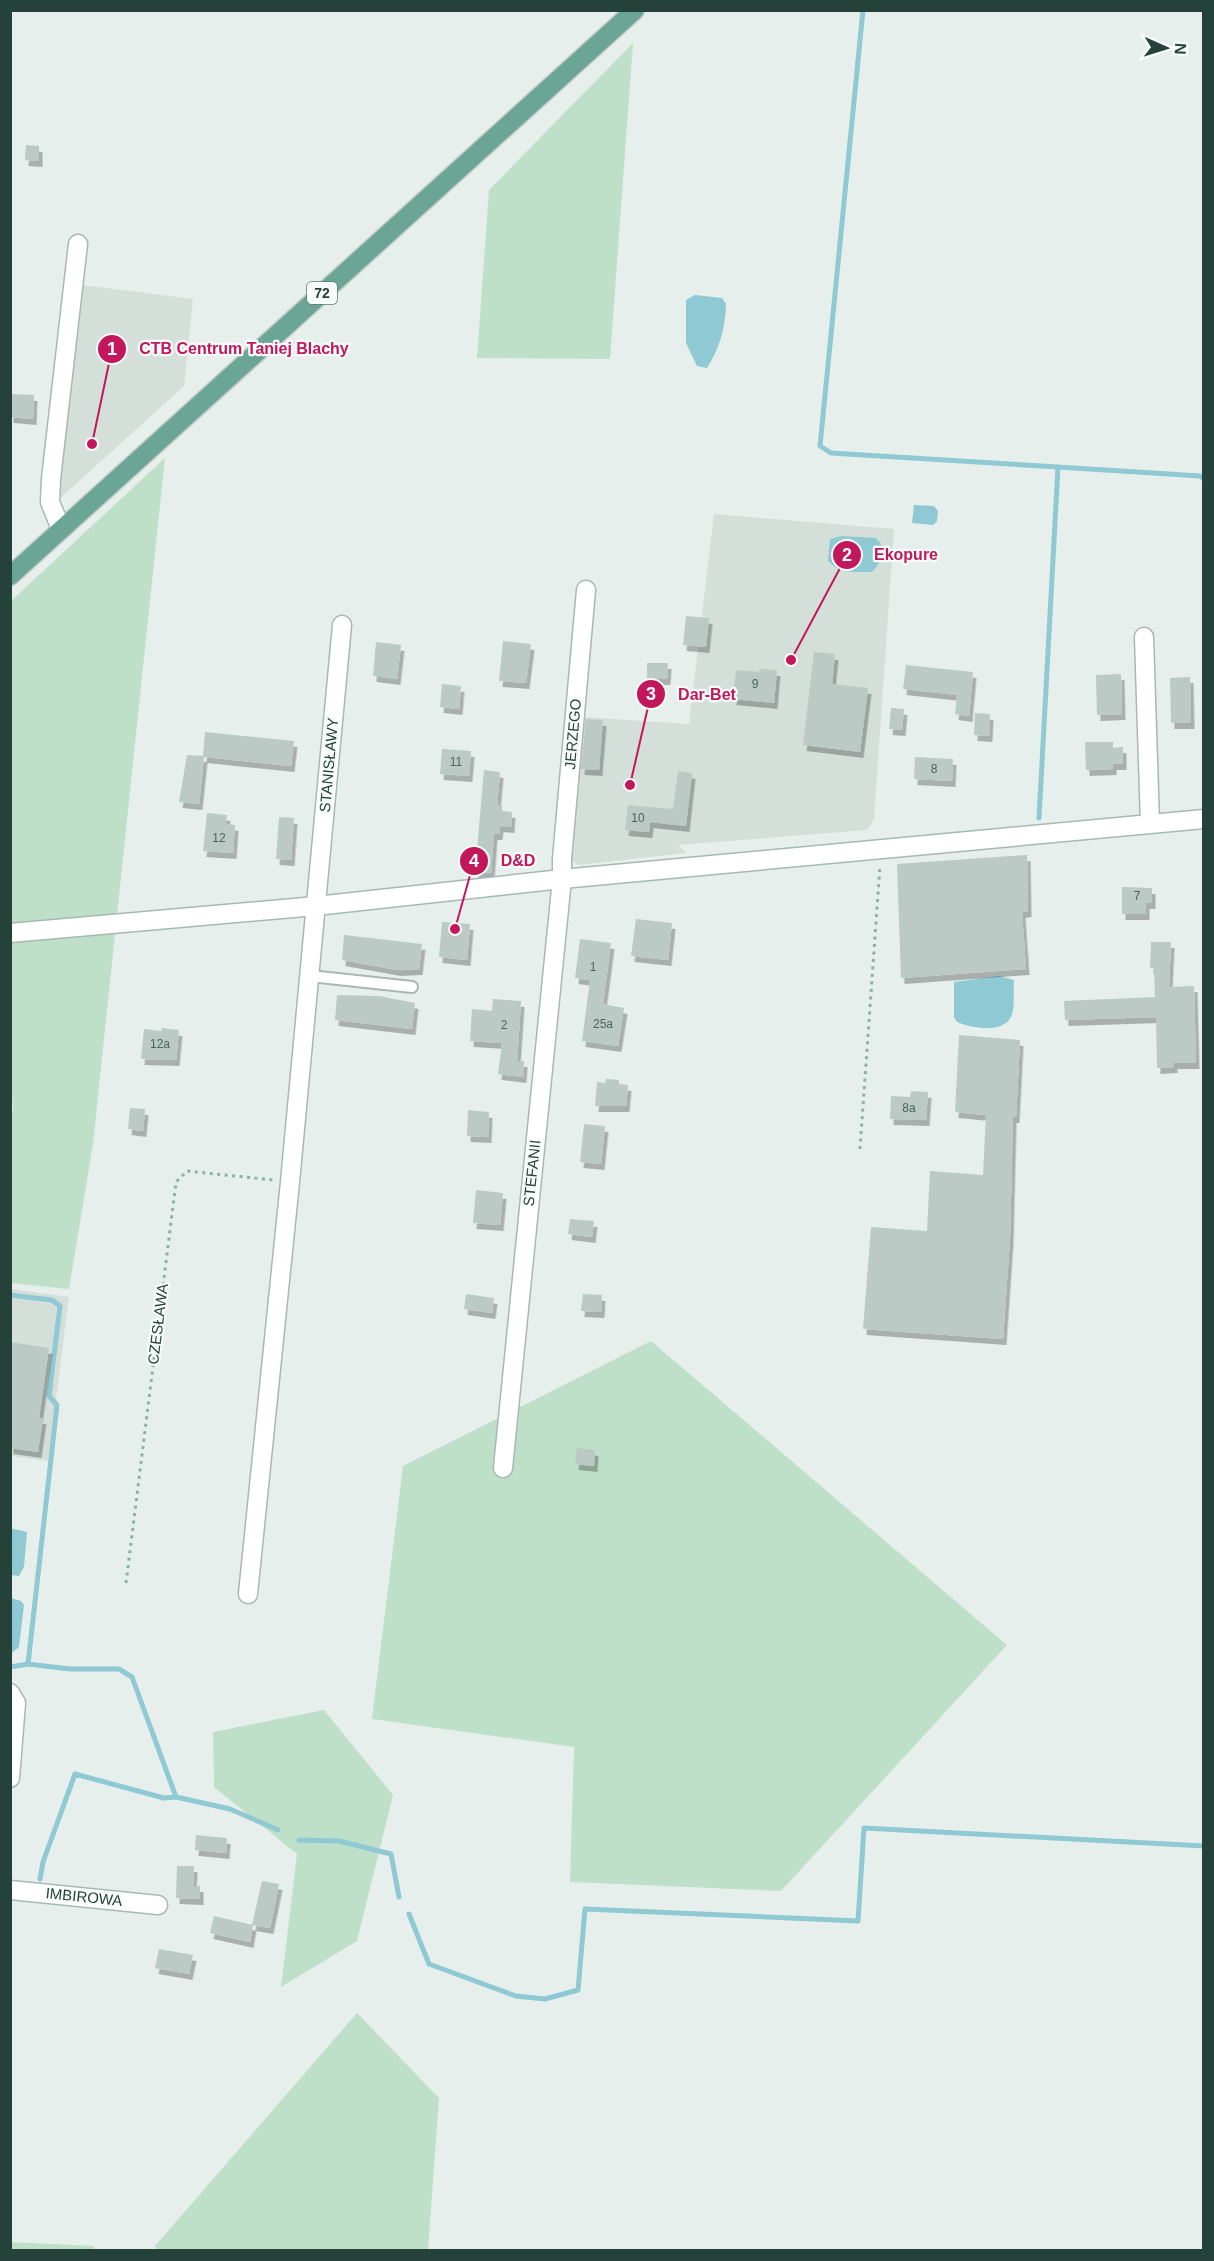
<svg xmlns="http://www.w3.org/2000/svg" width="1214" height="2261" font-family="Helvetica,sans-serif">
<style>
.built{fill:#d4dfda}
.green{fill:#bfe0c8}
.water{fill:#8ec9d4}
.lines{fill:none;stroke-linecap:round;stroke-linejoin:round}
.stream{stroke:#8ec9d4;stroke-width:5}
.building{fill:#bbcac4;filter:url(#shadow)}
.service-casing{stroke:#a8b8b2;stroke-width:14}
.minor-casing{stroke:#a8b8b2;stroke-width:21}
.primary-casing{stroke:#c2cac8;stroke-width:21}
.path{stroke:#86b3a5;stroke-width:3;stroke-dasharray:3 4.5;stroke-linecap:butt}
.service{stroke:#fff;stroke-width:10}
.minor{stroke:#fff;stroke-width:18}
.primary{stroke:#6aa596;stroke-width:18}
.labels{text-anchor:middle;stroke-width:4.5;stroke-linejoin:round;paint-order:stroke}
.number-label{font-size:12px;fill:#4a645c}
.shield{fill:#f7fbf9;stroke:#637a73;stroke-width:1.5}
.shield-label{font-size:14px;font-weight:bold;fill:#24423a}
.street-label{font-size:15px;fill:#24423a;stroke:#f7fbf9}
.leader{fill:none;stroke:#c2185b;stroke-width:2}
.callout-dot{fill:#c2185b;stroke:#f7fbf9;stroke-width:2}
.mark-label{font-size:18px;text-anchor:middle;font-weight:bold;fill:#fff}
.callout-label{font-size:16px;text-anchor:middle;font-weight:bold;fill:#c2185b;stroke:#f7fbf9;stroke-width:4.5;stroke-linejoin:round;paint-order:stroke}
</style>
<defs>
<filter id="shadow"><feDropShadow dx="3.5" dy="6" stdDeviation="0" flood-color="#0004"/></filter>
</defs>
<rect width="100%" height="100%" fill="#e6efeb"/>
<g class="built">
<path d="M 82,285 L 193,299 L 184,386 L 57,501 Z"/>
<path d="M 714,514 L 894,529 L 874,819 L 867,830 L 678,845 L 686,853 L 578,865 L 570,858 L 582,717 L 689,724 Z"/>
<path d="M 11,1289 L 69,1297 L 48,1461 L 11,1456 Z"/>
</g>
<g class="green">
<path d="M 633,43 L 610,359 L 477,358 L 489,190 Z"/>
<path d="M 165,458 L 93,1144 L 69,1289 L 11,1283 L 10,1114 L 13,1112 L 10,1064 L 11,601 Z"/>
<path d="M 651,1341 L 1007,1645 L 781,1891 L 570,1882 L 574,1747 L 372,1719 L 403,1466 Z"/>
<path d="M 324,1710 L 393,1795 L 357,1941 L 281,1987 L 297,1854 L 214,1787 L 213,1732 Z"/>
<path d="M 357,2013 L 439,2098 L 428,2250 L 158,2250 L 155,2246 Z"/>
<path d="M 10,2242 L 94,2246 L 94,2250 L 11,2250 Z"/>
</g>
<g class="water">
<path d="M 695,295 L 722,298 L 726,304 C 725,329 720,347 707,368 L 697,366 L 686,343 L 686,300 Z"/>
<path d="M 914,505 L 934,506 L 938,511 L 937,521 L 933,525 L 912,523 Z"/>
<path d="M 842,536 L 876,538 L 881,544 L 880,562 L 872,572 C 854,572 840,574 828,561 L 830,539 Z"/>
<path d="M 999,976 L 1014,980 C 1013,991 1015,1004 1012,1014 C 1006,1035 971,1028 957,1022 L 954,1017 L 954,982 Z"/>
<path d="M 10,1528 L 27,1532 L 24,1567 L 19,1576 L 11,1575 Z"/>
<path d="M 11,1598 L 21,1601 L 24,1605 L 19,1647 L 12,1653 Z"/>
</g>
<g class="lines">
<g class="stream">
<path d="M 863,10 L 820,446 L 831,453 L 1058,467"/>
<path d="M 1039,818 L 1058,467 L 1200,476 L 1204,479"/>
<path d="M 10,1295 L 52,1300 L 60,1306 L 49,1396 L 57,1405 L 28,1664"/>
<path d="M 10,1667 L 28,1664 L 70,1669 L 119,1669 L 132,1677 L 176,1797 L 230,1809 L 278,1830"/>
<path d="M 299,1840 L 339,1841 L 391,1854 L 399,1897"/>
<path d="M 40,1879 L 43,1862 L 75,1774 L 164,1798 L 176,1797"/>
<path d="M 409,1914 L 429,1964 L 516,1996 L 545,1999 L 578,1990 L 585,1909 L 858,1921 L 864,1828 L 1204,1846"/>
</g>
</g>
<g class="building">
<path d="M 26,145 L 39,146 L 39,161 L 25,160 Z"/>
<path d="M 10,394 L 34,395 L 33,419 L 10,417 Z"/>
<path d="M 686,616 L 709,618 L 706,647 L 683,645 Z"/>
<path d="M 503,641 L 531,644 L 526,683 L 499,681 Z"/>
<path d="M 376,642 L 401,645 L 397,679 L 373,676 Z"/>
<path d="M 814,652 L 835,654 L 832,684 L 868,688 L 860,752 L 803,745 Z"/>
<path d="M 647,663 L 668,663 L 667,679 L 647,679 Z"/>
<path d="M 906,665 L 973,672 L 969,716 L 955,714 L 957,695 L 903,689 Z"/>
<path d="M 761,669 L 777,670 L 774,703 L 733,699 L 736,670 L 758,672 Z"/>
<path d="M 1121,674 L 1122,714 L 1097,715 L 1096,675 Z"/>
<path d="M 1190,677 L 1191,723 L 1171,723 L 1170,678 Z"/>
<path d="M 442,684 L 461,686 L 459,709 L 440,707 Z"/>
<path d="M 891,708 L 904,709 L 902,730 L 889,729 Z"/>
<path d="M 975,713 L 990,714 L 989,736 L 974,735 Z"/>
<path d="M 586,719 L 603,720 L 599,770 L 581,769 Z"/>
<path d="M 205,732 L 294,741 L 291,766 L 204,757 L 199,804 L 179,802 L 187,755 L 203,756 Z"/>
<path d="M 1085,742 L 1113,742 L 1113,748 L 1123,747 L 1123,764 L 1113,764 L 1113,769 L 1086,770 Z"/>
<path d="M 442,749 L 471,751 L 469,776 L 440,774 Z"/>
<path d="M 915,757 L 953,759 L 952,781 L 914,779 Z"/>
<path d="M 484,770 L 500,772 L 497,805 L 502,805 L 502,811 L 512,812 L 511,827 L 500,826 L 499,834 L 494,834 L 491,873 L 475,872 Z"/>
<path d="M 678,771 L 692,773 L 686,826 L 650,822 L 649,832 L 625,830 L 628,805 L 673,809 Z"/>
<path d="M 207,813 L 227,815 L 226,824 L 235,825 L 233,853 L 203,851 Z"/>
<path d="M 279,817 L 294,818 L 291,860 L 276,859 Z"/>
<path d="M 1027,855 L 1028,911 L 1022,912 L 1026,969 L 901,978 L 897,864 Z"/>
<path d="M 1122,887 L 1152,888 L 1152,903 L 1146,903 L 1146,914 L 1122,914 Z"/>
<path d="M 636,919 L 672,923 L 668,960 L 631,956 Z"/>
<path d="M 442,922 L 470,924 L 467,960 L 439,957 Z"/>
<path d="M 344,935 L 422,944 L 419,969 L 397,970 L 342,960 Z"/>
<path d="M 580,939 L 611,943 L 603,1004 L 624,1008 L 618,1046 L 582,1041 L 590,980 L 575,978 Z"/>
<path d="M 1151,942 L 1171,942 L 1169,987 L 1194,986 L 1196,1063 L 1174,1063 L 1174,1067 L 1157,1068 L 1156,1017 L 1065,1020 L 1064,1001 L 1155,997 L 1154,968 L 1150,968 Z"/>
<path d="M 337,995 L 379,996 L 415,1003 L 412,1029 L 335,1020 Z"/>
<path d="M 493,999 L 521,1001 L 517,1061 L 524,1061 L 523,1077 L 498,1074 L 502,1043 L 470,1041 L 472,1009 L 492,1011 Z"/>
<path d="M 162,1028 L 179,1030 L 176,1060 L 141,1059 L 144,1029 L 161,1031 Z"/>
<path d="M 959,1035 L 1020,1040 L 1016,1117 L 1013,1117 L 1010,1238 L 1003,1339 L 863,1329 L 871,1227 L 927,1231 L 930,1171 L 983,1175 L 986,1115 L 955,1112 Z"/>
<path d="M 606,1079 L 619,1080 L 619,1084 L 628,1085 L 626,1106 L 595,1106 L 597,1082 L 605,1083 Z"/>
<path d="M 911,1091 L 928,1092 L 926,1120 L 890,1119 L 891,1096 L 910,1097 Z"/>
<path d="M 130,1108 L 145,1109 L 143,1131 L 128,1129 Z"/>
<path d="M 468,1110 L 489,1112 L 488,1137 L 467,1136 Z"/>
<path d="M 584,1124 L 605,1126 L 601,1164 L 580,1162 Z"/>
<path d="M 476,1190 L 503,1193 L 500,1225 L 473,1223 Z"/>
<path d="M 570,1219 L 594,1221 L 592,1237 L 568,1234 Z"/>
<path d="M 466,1294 L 494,1298 L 492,1313 L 464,1309 Z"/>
<path d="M 583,1294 L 602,1295 L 601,1312 L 581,1311 Z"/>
<path d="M 10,1342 L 49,1348 L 39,1418 L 43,1418 L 38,1452 L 10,1448 Z"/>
<path d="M 577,1448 L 595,1450 L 594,1466 L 575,1464 Z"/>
<path d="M 196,1835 L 227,1838 L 226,1853 L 195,1850 Z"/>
<path d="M 177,1866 L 194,1866 L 193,1886 L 200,1886 L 200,1899 L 176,1898 Z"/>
<path d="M 262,1881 L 279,1884 L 270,1928 L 252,1925 Z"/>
<path d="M 214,1916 L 253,1925 L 250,1942 L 210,1933 Z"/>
<path d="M 159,1949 L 193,1955 L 189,1974 L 155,1968 Z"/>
</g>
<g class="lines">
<defs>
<path id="service" d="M 310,976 L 412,987"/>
<g id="minor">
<path d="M 61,529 L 50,502 L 51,479 L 78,244"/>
<path d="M 1144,637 L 1150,823"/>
<path d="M 10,933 L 316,906 L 562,879 L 1204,819"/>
<path d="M 503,1468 L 562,879 L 562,859 L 586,590"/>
<path d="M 248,1594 L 290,1182 L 342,625"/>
<path d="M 10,1693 L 16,1703 L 10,1778"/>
<path d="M 10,1890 L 158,1905"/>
</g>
<path id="primary" d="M 10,576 L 635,10"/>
</defs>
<use href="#service" class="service-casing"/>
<use href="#minor" class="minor-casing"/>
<use href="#primary" class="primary-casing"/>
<g class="path">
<path d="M 860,1149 L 880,866"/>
<path d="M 126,1583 L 176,1182 L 187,1171 L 273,1180"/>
</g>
<use href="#service" class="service"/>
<use href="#minor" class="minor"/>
<use href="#primary" class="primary"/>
</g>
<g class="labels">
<g class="number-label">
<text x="755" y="688">9</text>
<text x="456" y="766">11</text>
<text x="934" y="773">8</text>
<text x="638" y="822">10</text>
<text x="219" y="842">12</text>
<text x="1137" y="900">7</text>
<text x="593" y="971">1</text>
<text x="603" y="1028">25a</text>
<text x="504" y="1029">2</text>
<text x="160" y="1048">12a</text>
<text x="909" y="1112">8a</text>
</g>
<rect class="shield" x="307" y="282" width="30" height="22" rx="4.5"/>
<g class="shield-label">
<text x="322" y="298">72</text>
</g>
<g class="street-label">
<text transform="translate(573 734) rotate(-85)" y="5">JERZEGO</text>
<text transform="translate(329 765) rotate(-85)" y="5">STANISŁAWY</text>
<text transform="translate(532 1173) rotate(-84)" y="5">STEFANII</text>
<text transform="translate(158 1324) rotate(-83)" y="5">CZESŁAWA</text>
<text transform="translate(84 1897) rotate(6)" y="5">IMBIROWA</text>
</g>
</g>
<path class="leader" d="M92 444L112 349M791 660L847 555M630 785L651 694M455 929L474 861"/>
<g class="callout-dot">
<circle cx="92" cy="444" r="6"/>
<circle cx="791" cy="660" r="6"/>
<circle cx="630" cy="785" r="6"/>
<circle cx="455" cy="929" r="6"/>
<circle cx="112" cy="349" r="15"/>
<circle cx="847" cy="555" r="15"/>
<circle cx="651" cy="694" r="15"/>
<circle cx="474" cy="861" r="15"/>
</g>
<g class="mark-label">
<text x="112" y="355">1</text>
<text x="847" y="561">2</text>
<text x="651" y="700">3</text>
<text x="474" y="867">4</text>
</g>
<g class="callout-label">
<text x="244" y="354">CTB Centrum Taniej Blachy</text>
<text x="906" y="560">Ekopure</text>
<text x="707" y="700">Dar-Bet</text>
<text x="518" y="866">D&amp;D</text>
</g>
<rect width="1214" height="2261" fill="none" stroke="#24423a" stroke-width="24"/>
<g transform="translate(1166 48) rotate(93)" stroke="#f7fbf9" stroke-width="4.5" paint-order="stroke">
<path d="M0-4.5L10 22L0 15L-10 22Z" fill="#24423a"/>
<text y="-9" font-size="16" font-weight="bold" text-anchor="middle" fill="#24423a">N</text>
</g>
</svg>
